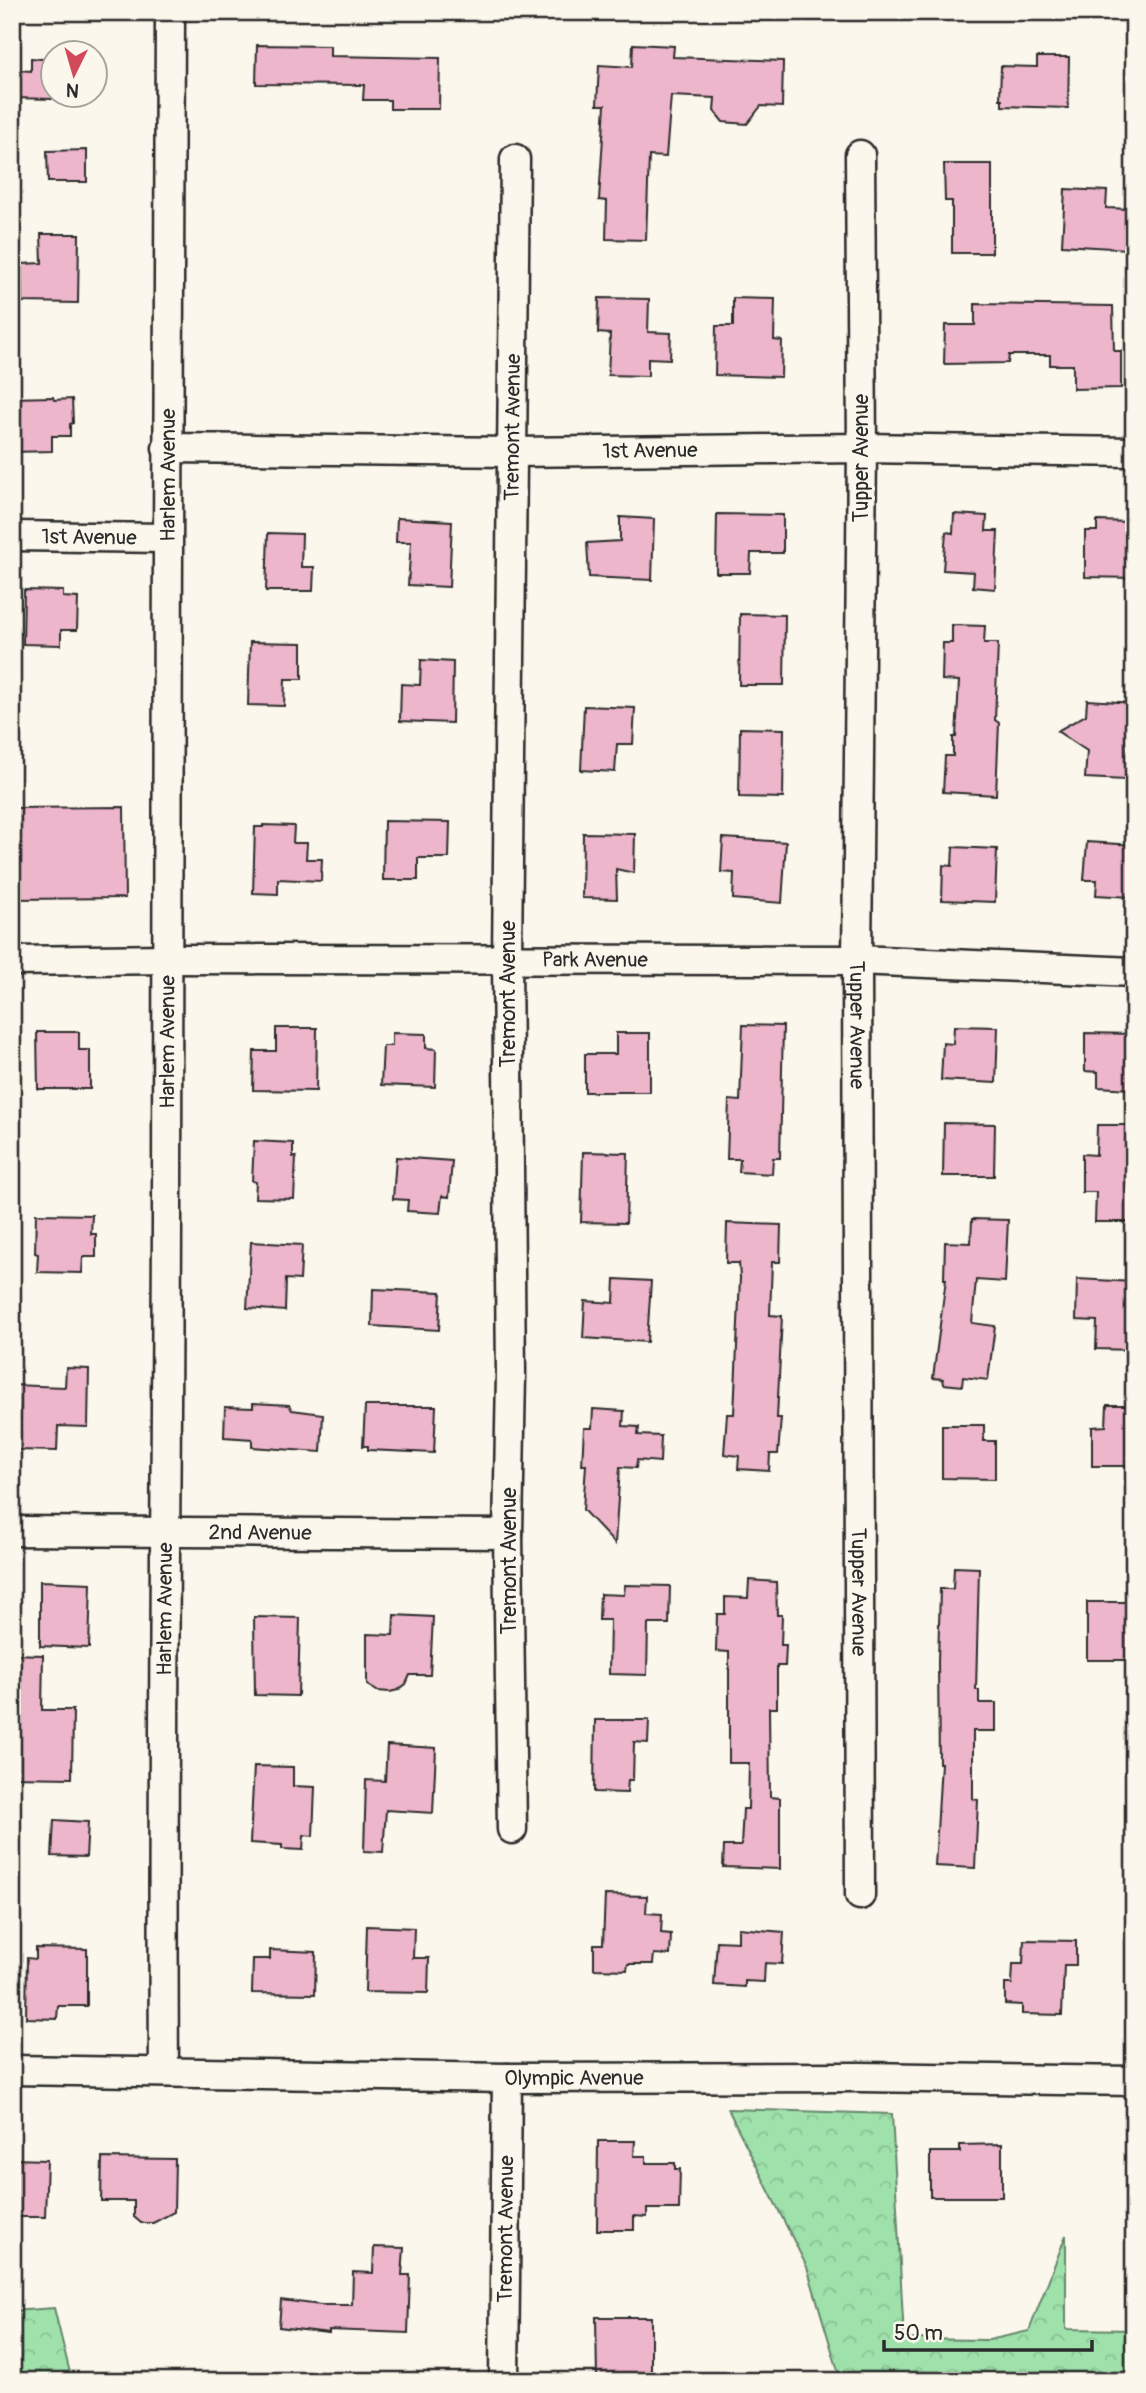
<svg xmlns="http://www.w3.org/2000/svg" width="1146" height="2393" font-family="Pangolin,sans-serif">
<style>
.forest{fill:url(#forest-crowns);stroke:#65866b;stroke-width:2}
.building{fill:#eeb6cb;stroke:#2b2b2b;stroke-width:2}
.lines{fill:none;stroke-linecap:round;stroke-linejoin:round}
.minor-casing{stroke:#2b2b2b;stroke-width:33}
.minor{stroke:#fbf7ec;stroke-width:28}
.labels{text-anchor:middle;stroke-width:6;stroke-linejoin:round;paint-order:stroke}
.street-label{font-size:21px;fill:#2b2b2b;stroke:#fbf7ec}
</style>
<defs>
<pattern id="forest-crowns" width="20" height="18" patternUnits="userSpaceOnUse" patternTransform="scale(1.75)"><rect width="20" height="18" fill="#9fe1ab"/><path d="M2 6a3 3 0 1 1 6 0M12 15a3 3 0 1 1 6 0" fill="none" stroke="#89c193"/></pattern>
</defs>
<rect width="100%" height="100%" fill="#fbf7ec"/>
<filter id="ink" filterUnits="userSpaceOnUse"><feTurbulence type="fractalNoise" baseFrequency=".0143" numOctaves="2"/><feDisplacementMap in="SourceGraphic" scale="14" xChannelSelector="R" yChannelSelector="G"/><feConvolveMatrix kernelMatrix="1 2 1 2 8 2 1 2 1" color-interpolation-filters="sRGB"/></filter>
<g filter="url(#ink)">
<g class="forest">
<path d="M 728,2109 L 892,2114 L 904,2339 L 989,2340 L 1029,2331 L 1066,2235 L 1066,2329 L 1134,2330 L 1134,2381 L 841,2381 L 807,2267 Z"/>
<path d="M 54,2308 L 72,2381 L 12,2381 L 12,2311 Z"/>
</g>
<g class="building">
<path d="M 633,44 L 674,46 L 673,57 L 783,61 L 782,107 L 761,106 L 747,124 L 723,122 L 714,111 L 715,98 L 671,96 L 666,157 L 649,156 L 646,240 L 606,239 L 607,201 L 599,200 L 605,105 L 597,105 L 599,65 L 632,67 Z"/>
<path d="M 257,45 L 330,46 L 330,56 L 440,58 L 439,109 L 390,109 L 390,100 L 363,100 L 364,85 L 256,84 Z"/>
<path d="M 1037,57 L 1069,57 L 1068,108 L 1002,106 L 1002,99 L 1000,99 L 1001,66 L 1037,67 Z"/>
<path d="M 31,58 L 52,60 L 52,99 L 14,98 L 16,70 L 31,71 Z"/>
<path d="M 87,150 L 87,182 L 48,182 L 47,151 Z"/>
<path d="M 944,164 L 992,164 L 992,253 L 952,253 L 952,201 L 945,201 Z"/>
<path d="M 1065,189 L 1107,191 L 1106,208 L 1130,209 L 1128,249 L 1062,245 Z"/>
<path d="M 41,234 L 79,234 L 78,303 L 22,302 L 21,264 L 42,263 Z"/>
<path d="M 599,298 L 649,299 L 648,332 L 671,333 L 670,359 L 648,358 L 648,376 L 608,375 L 610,334 L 598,333 Z"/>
<path d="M 733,298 L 775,299 L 774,340 L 782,341 L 781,377 L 715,375 L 716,326 L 733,326 Z"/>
<path d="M 975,304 L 1113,306 L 1114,351 L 1121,351 L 1121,388 L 1073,389 L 1073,365 L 1050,365 L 1050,355 L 1009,355 L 1008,363 L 944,364 L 945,325 L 975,325 Z"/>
<path d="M 53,397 L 54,400 L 72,399 L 73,423 L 70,424 L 70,436 L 52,436 L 52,451 L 12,452 L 12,398 Z"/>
<path d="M 717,514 L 783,515 L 783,553 L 751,553 L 750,573 L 716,573 Z"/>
<path d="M 954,514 L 987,516 L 986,531 L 998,531 L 995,589 L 973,587 L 974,572 L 943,570 L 946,532 L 953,533 Z"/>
<path d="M 620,517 L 654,519 L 652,580 L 589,577 L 587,543 L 620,541 Z"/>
<path d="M 397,518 L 452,521 L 449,587 L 408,585 L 411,542 L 396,542 Z"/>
<path d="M 1097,521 L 1131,522 L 1131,538 L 1134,538 L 1134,578 L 1085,577 L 1085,531 L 1097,531 Z"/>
<path d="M 268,533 L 302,534 L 301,567 L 314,567 L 313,591 L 266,591 Z"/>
<path d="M 24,590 L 63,591 L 63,597 L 78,598 L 77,630 L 61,630 L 61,645 L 23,644 Z"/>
<path d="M 740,614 L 785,615 L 784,685 L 739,685 Z"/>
<path d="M 952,625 L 985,626 L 984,643 L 998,643 L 995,720 L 999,723 L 996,795 L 943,792 L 945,756 L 953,756 L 953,737 L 956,737 L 959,681 L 942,680 L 943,643 L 952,643 Z"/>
<path d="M 250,642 L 302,643 L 302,679 L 285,679 L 284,706 L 248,705 Z"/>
<path d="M 421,660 L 453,662 L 452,723 L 400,721 L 401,684 L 420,685 Z"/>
<path d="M 1087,700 L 1134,703 L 1134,738 L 1128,738 L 1126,780 L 1085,778 L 1087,751 L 1057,731 L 1086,715 Z"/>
<path d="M 584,706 L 635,708 L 633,744 L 617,744 L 615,772 L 581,770 Z"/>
<path d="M 740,728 L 784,729 L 783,798 L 739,797 Z"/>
<path d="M 124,807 L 125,898 L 12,899 L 12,808 Z"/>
<path d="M 384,821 L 450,822 L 449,858 L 418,858 L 418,880 L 383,880 Z"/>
<path d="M 263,825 L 294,826 L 293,843 L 307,843 L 306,859 L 322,859 L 321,881 L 278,879 L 278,894 L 253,893 L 255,827 L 263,827 Z"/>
<path d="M 583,833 L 635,834 L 634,873 L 616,869 L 617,899 L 582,898 Z"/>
<path d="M 723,838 L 786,842 L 782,903 L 733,899 L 734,873 L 721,872 Z"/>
<path d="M 1087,842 L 1134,845 L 1134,880 L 1132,880 L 1131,897 L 1096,895 L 1097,880 L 1084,880 Z"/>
<path d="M 953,847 L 997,849 L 995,902 L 942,900 L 943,865 L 952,866 Z"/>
<path d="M 743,1025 L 783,1026 L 780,1158 L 773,1158 L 772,1174 L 739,1172 L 740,1159 L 727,1159 L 729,1100 L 740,1101 Z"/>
<path d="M 954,1026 L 998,1027 L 996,1083 L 941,1080 L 943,1043 L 953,1044 Z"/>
<path d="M 276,1028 L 317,1028 L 316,1091 L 253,1090 L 254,1051 L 276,1051 Z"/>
<path d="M 37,1032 L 79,1032 L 79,1050 L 90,1050 L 90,1089 L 38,1089 Z"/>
<path d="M 392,1033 L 426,1034 L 426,1048 L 436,1049 L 435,1087 L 381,1085 L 383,1046 L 392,1046 Z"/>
<path d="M 616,1033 L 650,1033 L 650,1092 L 585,1092 L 585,1054 L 616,1054 Z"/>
<path d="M 1085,1033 L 1134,1034 L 1131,1089 L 1098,1087 L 1098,1072 L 1085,1071 Z"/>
<path d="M 944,1123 L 995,1124 L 994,1176 L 943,1176 Z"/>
<path d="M 1097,1125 L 1130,1125 L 1130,1128 L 1134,1128 L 1134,1222 L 1095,1222 L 1096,1192 L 1082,1192 L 1082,1154 L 1096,1155 Z"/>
<path d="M 254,1141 L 293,1143 L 293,1157 L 296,1157 L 294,1199 L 255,1198 L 256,1182 L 252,1181 Z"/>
<path d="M 583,1152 L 628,1153 L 626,1223 L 581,1222 Z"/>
<path d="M 396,1157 L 452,1161 L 449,1197 L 442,1196 L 440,1213 L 407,1211 L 408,1200 L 393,1199 Z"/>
<path d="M 36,1214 L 92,1215 L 91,1234 L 96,1234 L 96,1257 L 83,1257 L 82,1273 L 37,1272 L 38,1254 L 35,1253 Z"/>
<path d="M 972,1219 L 1008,1220 L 1005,1282 L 976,1280 L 972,1323 L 995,1326 L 988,1380 L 963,1377 L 962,1386 L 944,1384 L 943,1379 L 933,1378 L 946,1279 L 944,1279 L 945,1242 L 971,1243 Z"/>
<path d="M 727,1223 L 781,1225 L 780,1262 L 772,1262 L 770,1315 L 782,1316 L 777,1418 L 781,1418 L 778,1454 L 770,1454 L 769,1471 L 738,1469 L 739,1456 L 724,1454 L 727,1414 L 734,1414 L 740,1278 L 739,1263 L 726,1263 Z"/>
<path d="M 251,1242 L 302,1245 L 300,1280 L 286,1279 L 285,1311 L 247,1308 Z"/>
<path d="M 615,1279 L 651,1281 L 647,1342 L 583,1338 L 585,1301 L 614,1303 Z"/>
<path d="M 1077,1279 L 1134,1282 L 1134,1350 L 1096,1349 L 1097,1321 L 1076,1320 Z"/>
<path d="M 373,1289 L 441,1292 L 439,1330 L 372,1326 Z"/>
<path d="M 66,1368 L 89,1369 L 88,1427 L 58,1426 L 57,1451 L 17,1450 L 18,1409 L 12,1409 L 12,1385 L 65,1387 Z"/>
<path d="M 253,1403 L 289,1405 L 292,1410 L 323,1414 L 321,1452 L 252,1447 L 252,1439 L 224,1437 L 225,1407 L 253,1408 Z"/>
<path d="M 1107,1405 L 1134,1405 L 1134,1466 L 1092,1466 L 1092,1427 L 1106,1426 Z"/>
<path d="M 365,1406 L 436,1406 L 434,1453 L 368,1450 L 368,1446 L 363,1446 Z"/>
<path d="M 593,1409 L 624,1411 L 623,1426 L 639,1427 L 638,1435 L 661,1436 L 660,1462 L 637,1460 L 636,1468 L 620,1467 L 615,1544 L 583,1510 L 586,1465 L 582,1465 L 584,1428 L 592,1428 Z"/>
<path d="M 942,1425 L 984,1425 L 984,1441 L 995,1441 L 995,1479 L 942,1478 Z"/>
<path d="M 954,1567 L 979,1568 L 976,1690 L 979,1690 L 979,1703 L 996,1703 L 996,1731 L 973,1731 L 973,1799 L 978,1800 L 975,1868 L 935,1866 L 941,1763 L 939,1763 L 938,1662 L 940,1589 L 953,1589 Z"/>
<path d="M 749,1580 L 776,1582 L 777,1615 L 782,1615 L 781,1645 L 786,1645 L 785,1666 L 777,1666 L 777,1708 L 769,1708 L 770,1797 L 780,1798 L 780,1869 L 723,1867 L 724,1846 L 741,1846 L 743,1809 L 748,1809 L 749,1763 L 729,1763 L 729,1652 L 716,1651 L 717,1614 L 725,1614 L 725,1597 L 748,1598 Z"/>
<path d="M 40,1581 L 91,1583 L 89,1648 L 40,1646 Z"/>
<path d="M 625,1585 L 670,1586 L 669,1624 L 648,1624 L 647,1675 L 609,1674 L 610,1620 L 599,1620 L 600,1594 L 624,1595 Z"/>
<rect x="1087" y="1602" width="41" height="58"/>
<path d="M 394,1615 L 433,1617 L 430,1675 L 410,1675 L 406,1684 L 398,1690 L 390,1692 L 377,1691 L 367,1685 L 367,1634 L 393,1635 Z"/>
<path d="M 254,1617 L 300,1618 L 298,1696 L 255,1695 Z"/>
<path d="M 12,1654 L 43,1655 L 42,1710 L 73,1710 L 72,1778 L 12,1777 Z"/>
<path d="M 595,1720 L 649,1720 L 648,1743 L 634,1742 L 633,1780 L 628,1780 L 627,1793 L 594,1792 Z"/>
<path d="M 387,1745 L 436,1748 L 433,1813 L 386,1810 L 383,1852 L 364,1851 L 366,1780 L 385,1781 Z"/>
<path d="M 254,1766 L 293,1767 L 293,1786 L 315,1787 L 313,1836 L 304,1835 L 303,1850 L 282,1849 L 282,1845 L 250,1843 Z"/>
<path d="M 54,1820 L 88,1822 L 86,1857 L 52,1856 Z"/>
<path d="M 605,1895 L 647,1896 L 646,1913 L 662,1914 L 661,1933 L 671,1934 L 670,1955 L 654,1954 L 653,1964 L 628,1964 L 627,1970 L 594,1969 L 594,1944 L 603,1944 Z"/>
<path d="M 367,1926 L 414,1928 L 413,1958 L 429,1958 L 428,1993 L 365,1992 Z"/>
<path d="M 738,1928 L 784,1932 L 782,1964 L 765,1963 L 764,1982 L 745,1981 L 745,1987 L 714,1985 L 717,1941 L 738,1942 Z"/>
<path d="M 1024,1940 L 1076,1941 L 1076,1965 L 1064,1965 L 1062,2015 L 1022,2014 L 1022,2005 L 1005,2004 L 1005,1984 L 1012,1984 L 1013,1964 L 1023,1964 Z"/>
<path d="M 36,1948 L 87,1949 L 87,2006 L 58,2006 L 57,2019 L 26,2018 L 27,1958 L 36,1959 Z"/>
<path d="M 270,1950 L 316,1952 L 315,1994 L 252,1993 L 253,1959 L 270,1959 Z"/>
<path d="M 598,2141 L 635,2141 L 634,2156 L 646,2156 L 646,2163 L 675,2163 L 675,2169 L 680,2169 L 679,2209 L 647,2209 L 647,2217 L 634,2216 L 634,2230 L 597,2230 Z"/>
<path d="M 1002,2144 L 1002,2197 L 930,2197 L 930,2152 L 960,2152 L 960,2145 Z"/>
<path d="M 102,2158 L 175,2159 L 174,2212 L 153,2223 L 141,2223 L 134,2217 L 134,2201 L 101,2201 Z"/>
<path d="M 12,2159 L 47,2160 L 45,2217 L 12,2217 Z"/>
<path d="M 374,2247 L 404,2248 L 402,2275 L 410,2275 L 408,2333 L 329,2330 L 329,2333 L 279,2327 L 281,2300 L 321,2305 L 352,2305 L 353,2272 L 373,2273 Z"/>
<path d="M 596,2317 L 651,2317 L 651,2381 L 597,2381 Z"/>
</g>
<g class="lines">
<defs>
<g id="minor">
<path id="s1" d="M 860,155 L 862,448 L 857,960 L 860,1895"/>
<path id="s2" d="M 167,448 L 513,452 L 862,448 L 1134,452"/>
<path id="s3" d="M 12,536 L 167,538"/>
<path id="s4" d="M 12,961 L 167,959 L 857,960 L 1134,972"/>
<path id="s5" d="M 12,1531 L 508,1534"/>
<path id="s6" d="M 512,1829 L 508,1534 L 511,1375 L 507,960 L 515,159"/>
<path id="s7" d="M 12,2070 L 507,2078 L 861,2077 L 1134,2081"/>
<path id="s8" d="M 164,2071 C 162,1788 166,1506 167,1223 C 168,819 167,416 170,12"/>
<path id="s9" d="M 504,2381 L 507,2078"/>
</g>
</defs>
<use href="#minor" class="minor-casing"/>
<use href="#minor" class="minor"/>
</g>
</g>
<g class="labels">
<g class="street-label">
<text dy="7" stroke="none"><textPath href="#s6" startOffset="1402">Tremont Avenue</textPath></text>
<text dy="7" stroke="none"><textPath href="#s2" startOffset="483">1st Avenue</textPath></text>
<text transform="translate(861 458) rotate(-90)" y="7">Tupper Avenue</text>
<text dy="7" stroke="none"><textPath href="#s8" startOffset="1596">Harlem Avenue</textPath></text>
<text dy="7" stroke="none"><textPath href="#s3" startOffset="77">1st Avenue</textPath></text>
<text dy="7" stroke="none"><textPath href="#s4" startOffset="583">Park Avenue</textPath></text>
<text transform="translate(508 994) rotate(-90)" y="7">Tremont Avenue</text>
<text dy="7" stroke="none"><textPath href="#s1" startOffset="870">Tupper Avenue</textPath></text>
<text dy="7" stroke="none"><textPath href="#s8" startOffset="1029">Harlem Avenue</textPath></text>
<text dy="7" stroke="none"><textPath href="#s5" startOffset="248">2nd Avenue</textPath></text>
<text transform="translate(509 1561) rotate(-90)" y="7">Tremont Avenue</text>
<text dy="7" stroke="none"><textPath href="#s1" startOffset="1437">Tupper Avenue</textPath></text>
<text dy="7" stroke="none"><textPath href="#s8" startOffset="462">Harlem Avenue</textPath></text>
<text dy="7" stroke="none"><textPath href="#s7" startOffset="562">Olympic Avenue</textPath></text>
<text dy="7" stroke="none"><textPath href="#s9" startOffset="152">Tremont Avenue</textPath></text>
</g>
</g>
<rect width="1146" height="2393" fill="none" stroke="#fbf7ec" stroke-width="42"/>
<rect x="21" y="21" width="1104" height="2351" fill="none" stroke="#2b2b2b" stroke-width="2.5" filter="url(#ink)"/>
<g transform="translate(74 74) rotate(185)"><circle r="33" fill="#fbf7ec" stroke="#a8a59f" stroke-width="2"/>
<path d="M0-5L12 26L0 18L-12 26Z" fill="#d1495b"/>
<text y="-10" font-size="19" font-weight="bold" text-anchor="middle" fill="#2b2b2b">N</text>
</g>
<path d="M884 2340v10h208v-10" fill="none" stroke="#2b2b2b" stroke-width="3.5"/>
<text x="894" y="2340" font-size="21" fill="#2b2b2b" stroke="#fbf7ec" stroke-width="5" paint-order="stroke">50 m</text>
</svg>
